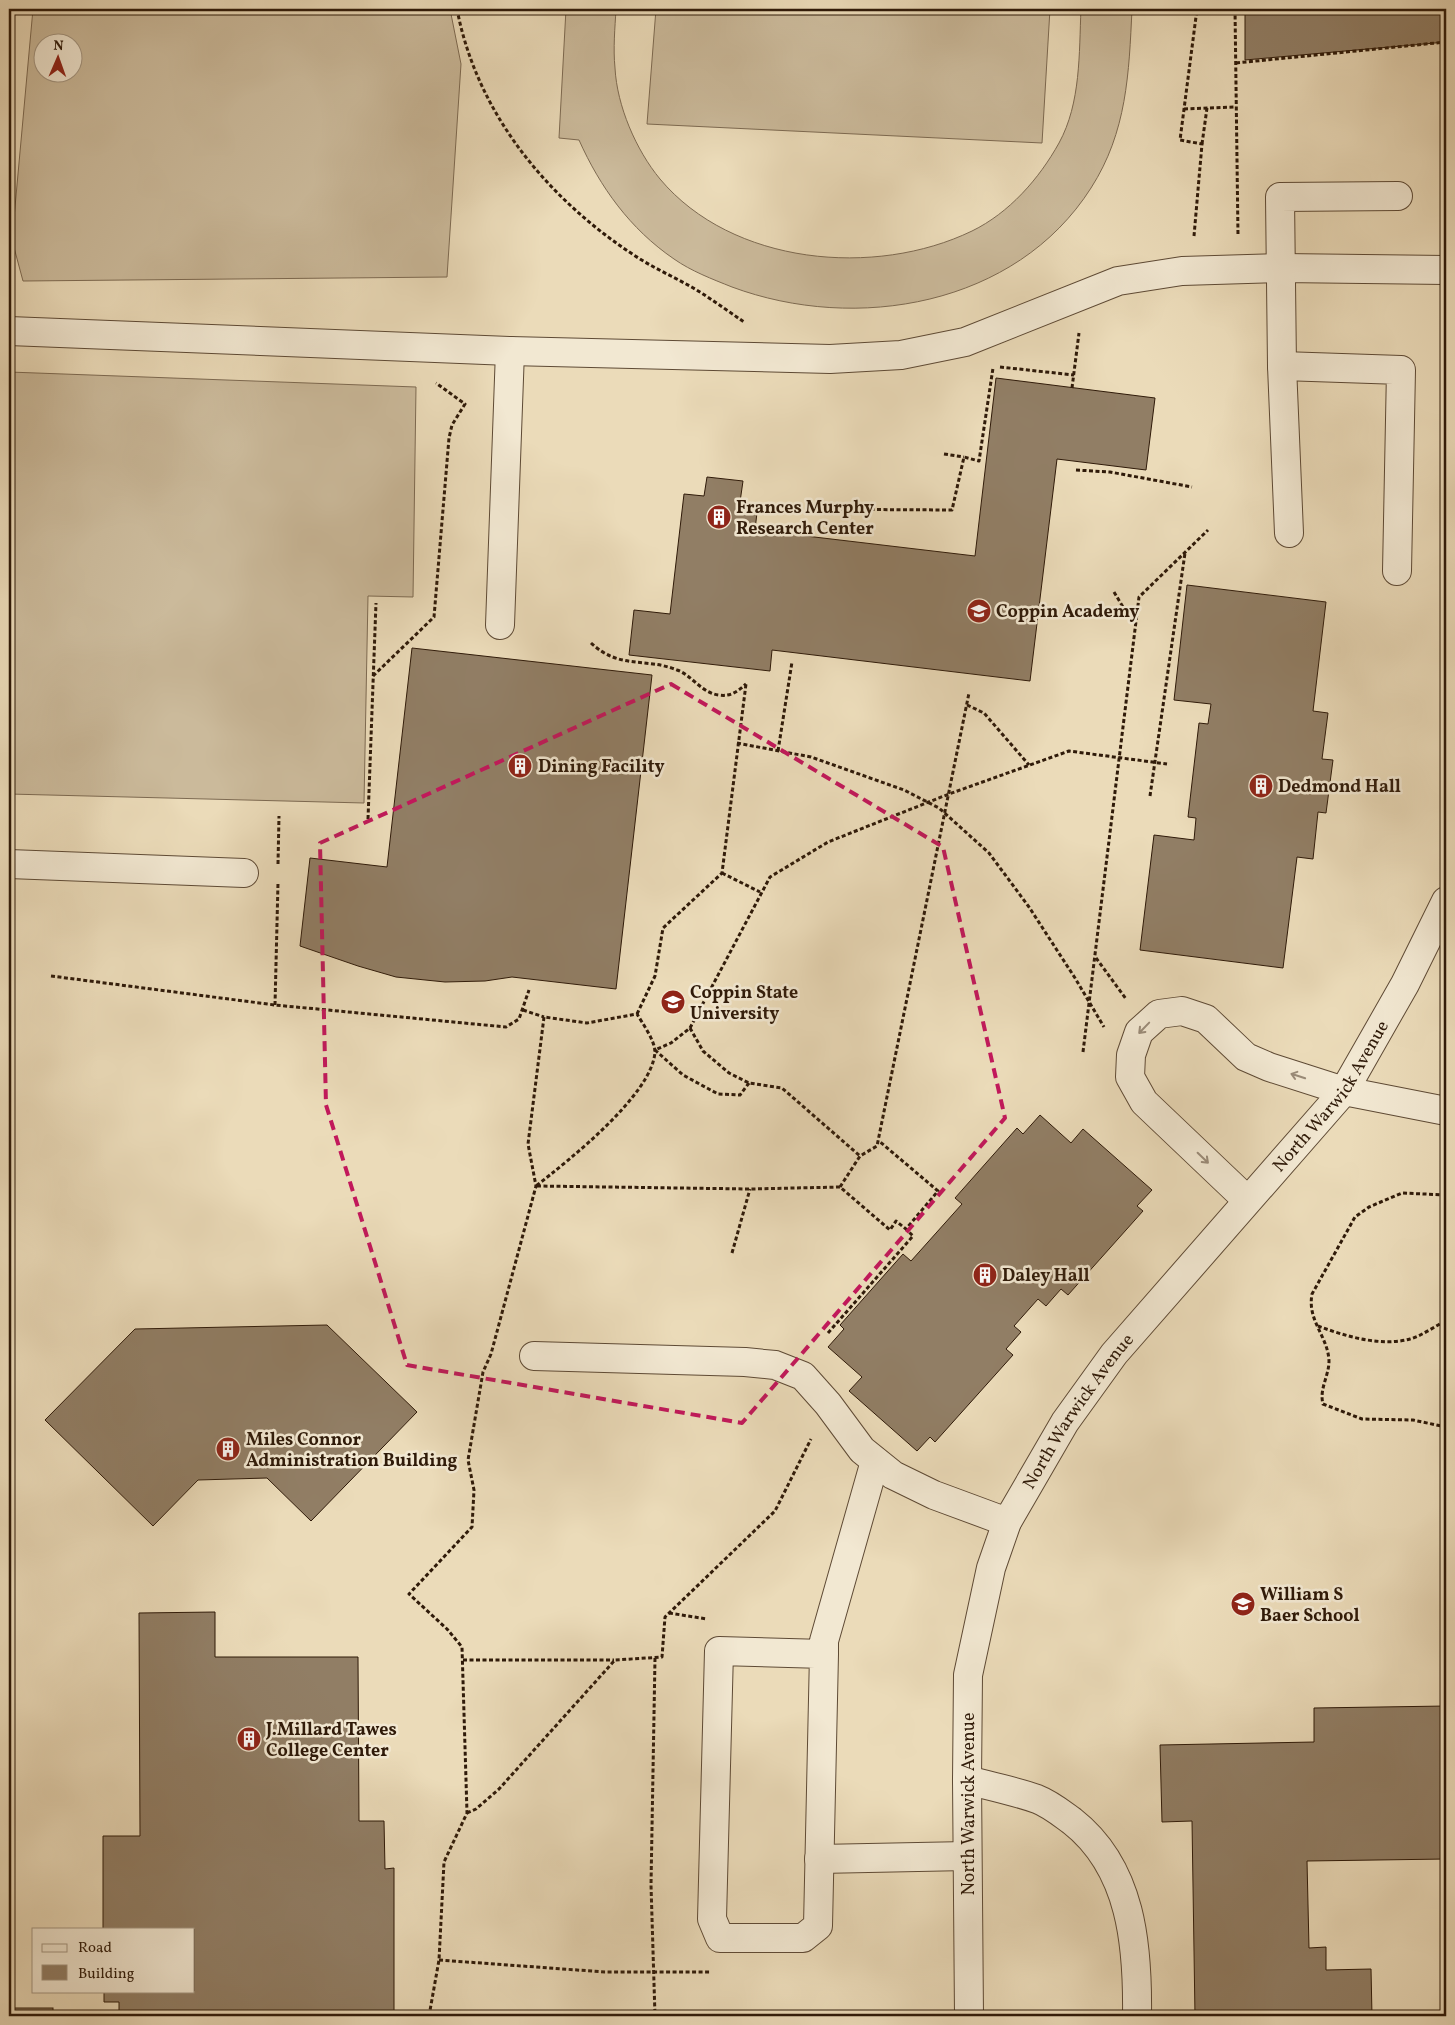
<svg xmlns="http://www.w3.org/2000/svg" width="1455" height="2025" font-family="Vollkorn,serif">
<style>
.garden{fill:#cbba9b;stroke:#7d6a52;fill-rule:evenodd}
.building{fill:#917e65;stroke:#2f1a09}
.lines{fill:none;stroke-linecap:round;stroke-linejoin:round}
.minor-casing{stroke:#5e4a35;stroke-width:30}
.path{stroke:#2f1a09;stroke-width:3;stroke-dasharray:4 2.5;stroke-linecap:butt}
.minor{stroke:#f2e8d2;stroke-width:28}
.oneway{stroke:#9a8b78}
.marked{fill:none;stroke:#c2185b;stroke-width:4;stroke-dasharray:10 6;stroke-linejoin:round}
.labels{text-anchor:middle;stroke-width:5;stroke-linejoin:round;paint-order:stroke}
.poi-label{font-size:18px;font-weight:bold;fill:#2f1a09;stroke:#f2e8d2;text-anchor:start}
.street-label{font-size:18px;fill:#2f1a09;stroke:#f2e8d2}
</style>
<rect width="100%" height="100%" fill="#ebdbb9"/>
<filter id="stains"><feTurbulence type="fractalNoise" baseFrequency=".004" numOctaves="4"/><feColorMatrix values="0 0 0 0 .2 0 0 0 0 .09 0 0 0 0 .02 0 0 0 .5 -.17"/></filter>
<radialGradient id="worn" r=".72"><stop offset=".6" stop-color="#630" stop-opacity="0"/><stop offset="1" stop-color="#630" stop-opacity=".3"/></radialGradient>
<g class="garden">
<path d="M 33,9 L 450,9 L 461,64 L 447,277 L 23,281 L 12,240 ZM 42,42 L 72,42 L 72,72 L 42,72 Z"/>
<path d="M 566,9 L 616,9 C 615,28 613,48 615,68 C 617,106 636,150 660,179 C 732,265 875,278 972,231 C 1009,213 1039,179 1059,143 C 1081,103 1079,53 1081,9 L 1132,9 C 1129,73 1127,132 1091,188 C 1016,306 856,333 732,287 C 712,279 691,271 674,259 C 630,229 600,187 579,140 L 559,138 Z"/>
<path d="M 656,9 L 1050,9 L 1042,143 L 647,124 Z"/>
<path d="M 9,372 L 416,387 L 413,597 L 368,596 L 364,803 L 9,794 Z"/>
</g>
<g class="building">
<path d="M 1245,9 L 1446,9 L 1446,42 L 1245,60 Z"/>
<path d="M 996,378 L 1155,398 L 1146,470 L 1057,459 L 1030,681 L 772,650 L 770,671 L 629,655 L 634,610 L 670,614 L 684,494 L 704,496 L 707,477 L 743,481 L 740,502 L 758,504 L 755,530 L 975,556 Z"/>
<path d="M 1187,585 L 1326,602 L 1313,711 L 1328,713 L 1322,759 L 1333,760 L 1326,813 L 1318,812 L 1313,859 L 1297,857 L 1283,968 L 1140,950 L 1154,835 L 1194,840 L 1196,818 L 1188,817 L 1199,723 L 1208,724 L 1211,704 L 1174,700 Z"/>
<path d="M 412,648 L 652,675 L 616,989 L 512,977 L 485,981 L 445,982 L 396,977 L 358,966 L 300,946 L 310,858 L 387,867 Z"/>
<path d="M 1040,1115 L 1071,1143 L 1083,1129 L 1152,1190 L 1137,1206 L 1143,1211 L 1068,1295 L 1061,1289 L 1046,1306 L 1038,1299 L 1014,1326 L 1021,1332 L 1006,1349 L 1013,1355 L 935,1442 L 930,1437 L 917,1451 L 849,1391 L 862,1377 L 828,1347 L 844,1329 L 840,1325 L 903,1254 L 911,1261 L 962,1204 L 955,1198 L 1017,1128 L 1023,1134 Z"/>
<path d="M 327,1325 L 417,1412 L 311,1521 L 267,1478 L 198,1480 L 153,1526 L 45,1420 L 135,1329 Z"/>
<path d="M 215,1612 L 215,1657 L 358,1657 L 359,1821 L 384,1821 L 385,1869 L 394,1868 L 394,2016 L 119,2016 L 119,2002 L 104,2002 L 104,1991 L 194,1991 L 194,1929 L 103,1929 L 103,1836 L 140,1836 L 139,1613 Z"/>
<path d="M 1446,1706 L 1446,1859 L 1307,1861 L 1309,1948 L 1326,1947 L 1326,1970 L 1371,1969 L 1372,2016 L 1195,2016 L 1192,1821 L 1162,1822 L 1160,1745 L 1314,1742 L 1314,1708 Z"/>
<rect x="9" y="2008" width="44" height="8"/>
</g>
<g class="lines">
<defs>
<g id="minor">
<path d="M 9,331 L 510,351 L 830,359 L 901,355 L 965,342 L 1118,281 L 1182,271 L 1282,268 L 1446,270"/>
<path d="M 1282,366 L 1401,370 L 1397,571"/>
<path d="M 1289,533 L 1282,366 L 1280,197 L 1398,196"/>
<path d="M 500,625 L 510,351"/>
<path d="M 9,864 L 244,873"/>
<path d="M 1247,1200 L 1144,1102 L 1130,1077 L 1131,1055 L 1139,1032 L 1159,1014 L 1182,1011 L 1206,1019 L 1246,1057 L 1269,1067 L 1344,1091 L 1446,1111"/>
<path d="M 534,1356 L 745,1362 L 775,1365 L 803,1376 L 828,1404 L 862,1450 L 893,1475 L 934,1495 L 1007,1522"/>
<path d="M 824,1654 L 719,1651 L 712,1919 L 720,1938 L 803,1938 L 818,1926 L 824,1654 L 824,1641 L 875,1461"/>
<path d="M 967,1780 C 990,1786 1014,1791 1037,1799 C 1050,1804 1061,1813 1072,1821 C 1132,1868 1138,1946 1137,2016"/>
<path d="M 819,1859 L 967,1856"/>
<path id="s1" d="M 969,2016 L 967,1780 L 968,1675 L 991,1568 L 1007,1522 L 1065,1422 L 1114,1354 L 1344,1091 L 1405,984 L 1446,901"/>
</g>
</defs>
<use href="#minor" class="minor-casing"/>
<g class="path">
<path d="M 457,9 C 477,115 550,202 640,259 C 661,272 683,281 703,294 C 717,303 731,313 744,322"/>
<path d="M 1235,9 L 1238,235"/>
<path d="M 1236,63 L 1446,42"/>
<path d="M 1184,109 L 1236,107"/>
<path d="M 1202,144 L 1207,108"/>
<path d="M 1194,236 L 1202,144 L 1180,140 L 1197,9"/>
<path d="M 1000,367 L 1074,375"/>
<path d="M 1072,388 L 1079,333"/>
<path d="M 944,454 L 964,457"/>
<path d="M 1076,470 L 1110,472 L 1192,487"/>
<path d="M 773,509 L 952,510 L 964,457 L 979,461 L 993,368"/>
<path d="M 1114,592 L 1123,607 L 1137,616"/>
<path d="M 591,643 C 620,670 645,657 677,670 C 692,675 701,693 719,695 C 731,697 738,691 746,684"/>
<path d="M 373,676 L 434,617 L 449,438 L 452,425 L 465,404 L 436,383"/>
<path d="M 967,705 L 984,713 L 1029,765"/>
<path d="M 737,743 L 811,757 L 904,790 L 939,808 L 989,853 L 1029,907 L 1075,978 L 1104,1027"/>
<path d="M 778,751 L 792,662"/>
<path d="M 1150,796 L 1185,553"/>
<path d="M 368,819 L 376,603"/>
<path d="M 278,864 L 279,816"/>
<path d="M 722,873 L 760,892"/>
<path d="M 1096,958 L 1126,999"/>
<path d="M 51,976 L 275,1005 L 506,1027 L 519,1019 L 529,990"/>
<path d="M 275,1005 L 278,883"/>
<path d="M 523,1010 L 544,1017"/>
<path d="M 637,1014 L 655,976 L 663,928 L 722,873 L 746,684"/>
<path d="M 690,1028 L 703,1051 L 729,1073 L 749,1083 L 782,1088 L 860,1156"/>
<path d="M 1083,1052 L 1139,597 L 1208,530"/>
<path d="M 749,1083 L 740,1095 L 718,1094 L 683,1075 L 655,1050 L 671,1043 L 690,1028 L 770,877 L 828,842 L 949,794 L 1069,751 L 1167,764"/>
<path d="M 537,1186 L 750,1189 L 840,1187 L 890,1230 L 896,1221 L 906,1229 L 938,1191 L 879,1141"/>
<path d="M 840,1187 L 860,1156 L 877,1146 L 969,693"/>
<path d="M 1446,1195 L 1402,1193 L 1369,1207 L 1355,1217 L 1312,1294 C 1307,1321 1328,1336 1329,1361 C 1329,1376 1319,1389 1323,1404 L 1362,1419 L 1413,1420 L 1446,1427"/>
<path d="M 732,1253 L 750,1189"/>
<path d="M 1318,1326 C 1345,1336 1380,1347 1410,1339 C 1421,1336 1432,1328 1442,1323 L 1446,1323"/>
<path d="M 828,1333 L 913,1236 L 906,1229"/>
<path d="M 669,1613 L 707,1619"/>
<path d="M 655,1658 L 651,1885 L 655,2016"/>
<path d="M 463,1660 L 614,1660"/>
<path d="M 467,1813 L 476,1809 L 499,1789 L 615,1660 L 662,1657 L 665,1617 L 775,1511 L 811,1439"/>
<path d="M 439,1960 L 605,1972 L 710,1972"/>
<path d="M 429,2016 L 439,1960 L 444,1862 L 467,1813 L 462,1647 L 447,1629 L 409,1594 L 472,1527 L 474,1490 L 468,1460 L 483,1372 L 491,1354 L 536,1186 L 528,1144 L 544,1017 L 587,1023 L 637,1014 C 643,1024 655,1041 655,1052 C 652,1095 569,1160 536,1186"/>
</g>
<use href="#minor" class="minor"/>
</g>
<defs><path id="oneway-shaft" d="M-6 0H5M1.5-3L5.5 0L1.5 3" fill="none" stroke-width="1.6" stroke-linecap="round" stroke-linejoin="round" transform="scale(1.25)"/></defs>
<g class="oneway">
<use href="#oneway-shaft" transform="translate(1144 1028) rotate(134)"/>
<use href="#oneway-shaft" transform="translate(1298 1076) rotate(-162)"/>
<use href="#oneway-shaft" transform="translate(1203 1158) rotate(44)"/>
</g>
<path class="marked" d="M 671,684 L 943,847 L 1005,1118 L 742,1423 L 407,1365 L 326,1105 L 320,843 Z"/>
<defs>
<symbol id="building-disc" viewBox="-11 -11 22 22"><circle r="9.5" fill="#8f2418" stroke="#f2e8d2"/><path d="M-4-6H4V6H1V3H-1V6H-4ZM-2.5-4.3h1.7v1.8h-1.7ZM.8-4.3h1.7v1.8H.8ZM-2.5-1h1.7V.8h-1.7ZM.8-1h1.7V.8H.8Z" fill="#fff"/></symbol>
<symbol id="school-disc" viewBox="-11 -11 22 22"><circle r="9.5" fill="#8f2418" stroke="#f2e8d2"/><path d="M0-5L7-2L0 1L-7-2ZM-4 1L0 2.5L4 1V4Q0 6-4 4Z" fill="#fff"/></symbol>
<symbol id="university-disc" viewBox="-11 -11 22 22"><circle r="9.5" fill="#8f2418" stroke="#f2e8d2"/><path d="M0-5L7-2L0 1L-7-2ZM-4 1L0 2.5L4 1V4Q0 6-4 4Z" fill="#fff"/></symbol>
</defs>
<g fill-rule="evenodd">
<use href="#building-disc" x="705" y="503" width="28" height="28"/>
<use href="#school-disc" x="965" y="597" width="28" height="28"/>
<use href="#building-disc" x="506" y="752" width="28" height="28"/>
<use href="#building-disc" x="1247" y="772" width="28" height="28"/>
<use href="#university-disc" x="659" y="988" width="28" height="28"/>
<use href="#building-disc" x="971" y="1261" width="28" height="28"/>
<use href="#building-disc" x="214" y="1435" width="28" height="28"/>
<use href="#school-disc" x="1229" y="1590" width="28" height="28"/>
<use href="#building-disc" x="235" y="1725" width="28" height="28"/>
</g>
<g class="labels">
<g class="poi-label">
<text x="736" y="513">Frances Murphy<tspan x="736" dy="21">Research Center</tspan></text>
<text x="996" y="617">Coppin Academy</text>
<text x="538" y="772">Dining Facility</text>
<text x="1278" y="792">Dedmond Hall</text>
<text x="690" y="998">Coppin State<tspan x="690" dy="21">University</tspan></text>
<text x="1002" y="1281">Daley Hall</text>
<text x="246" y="1445">Miles Connor<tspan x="246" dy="21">Administration Building</tspan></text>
<text x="1260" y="1600">William S<tspan x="1260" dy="21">Baer School</tspan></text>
<text x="266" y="1735">J.Millard Tawes<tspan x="266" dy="21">College Center</tspan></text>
</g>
<g class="street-label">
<text dy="6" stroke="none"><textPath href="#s1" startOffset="1036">North Warwick Avenue</textPath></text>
<text dy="6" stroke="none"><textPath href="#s1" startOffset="631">North Warwick Avenue</textPath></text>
<text transform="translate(968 1804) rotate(-90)" y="6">North Warwick Avenue</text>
</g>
</g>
<rect width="1455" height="2025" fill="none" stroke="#ebdbb9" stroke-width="30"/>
<rect x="10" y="10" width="1435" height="2005" fill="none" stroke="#2f1a09" stroke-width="2.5"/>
<rect x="15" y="15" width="1425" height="1995" fill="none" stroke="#2f1a09"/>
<rect x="32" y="1928" width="162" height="65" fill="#f2e8d2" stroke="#a49682"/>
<rect x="42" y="1944" width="25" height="8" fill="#f2e8d2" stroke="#a49682"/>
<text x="78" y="1952" font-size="15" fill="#2f1a09">Road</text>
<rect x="42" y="1965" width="25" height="15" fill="#917e65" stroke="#a49682"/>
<text x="78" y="1978" font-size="15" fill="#2f1a09">Building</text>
<g transform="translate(58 58) rotate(2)"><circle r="24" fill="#f2e8d2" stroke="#a49682"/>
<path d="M0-4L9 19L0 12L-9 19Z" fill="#8f2418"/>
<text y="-8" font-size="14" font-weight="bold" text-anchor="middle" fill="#2f1a09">N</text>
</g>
<rect width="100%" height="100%" filter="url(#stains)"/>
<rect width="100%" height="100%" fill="url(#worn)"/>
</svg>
